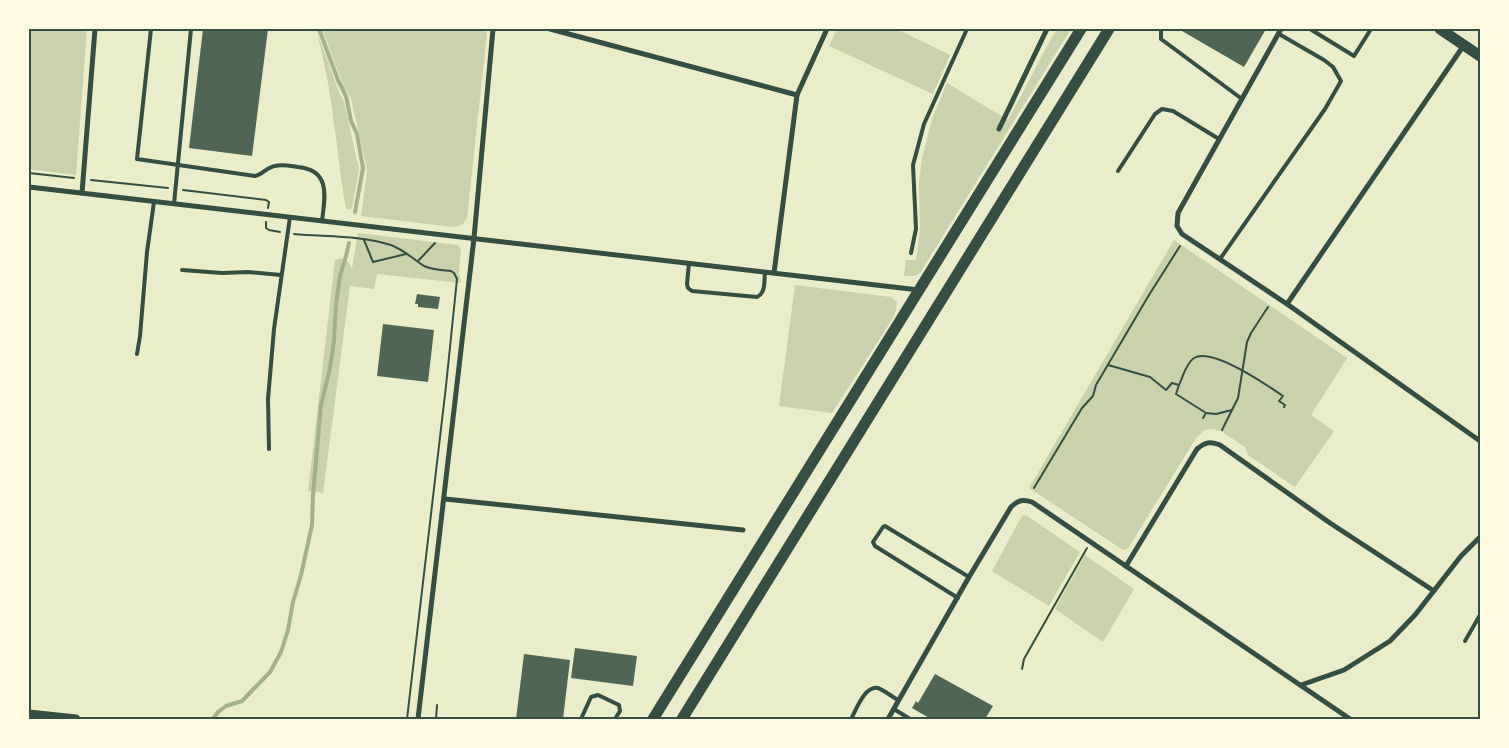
<svg xmlns="http://www.w3.org/2000/svg" width="1509" height="748" font-family="Merriweather,serif">
<style>
.green{fill:#cad2ad}
.lines{fill:none;stroke-linecap:round;stroke-linejoin:round}
.stream{stroke:#a3b18a;stroke-width:4}
.building{fill:#4f6655}
.path{stroke:#344e41;stroke-width:2}
.service{stroke:#344e41;stroke-width:4}
.minor{stroke:#344e41;stroke-width:5}
.tertiary{stroke:#344e41;stroke-width:9}
.primary{stroke:#344e41;stroke-width:11}
.neatline{fill:none;stroke:#344e41;stroke-width:2}
</style>
<rect width="100%" height="100%" fill="#e9edc9"/>
<g class="green">
<path d="M 29,29 L 87,29 L 76,175 L 29,169 Z"/>
<path d="M 322,29 L 486,29 L 487,34 L 467,218 L 462,225 L 453,227 L 361,216 L 367,172 L 365,160 L 351,99 L 342,82 Z"/>
<path d="M 837,29 L 897,29 L 950,55 L 933,94 L 829,46 Z"/>
<path d="M 1059,29 L 1071,29 L 920,273 L 915,276 L 904,276 L 906,260 L 916,260 L 920,230 L 919,182 L 922,158 L 932,119 L 947,83 L 1008,120 L 1053,35 Z"/>
<path d="M 317,32 L 339,92 L 344,102 L 359,169 L 352,208 L 349,210 L 346,208 C 341,183 339,157 335,131 C 331,97 325,64 317,32 Z"/>
<path d="M 358,233 L 458,245 L 461,249 L 459,274 L 461,283 L 377,274 L 374,289 L 350,286 L 323,493 L 308,491 L 335,260 L 341,258 L 348,262 L 352,268 Z"/>
<path d="M 1174,240 L 1347,358 L 1311,415 L 1334,431 L 1295,487 L 1248,455 L 1245,447 L 1221,431 L 1211,429 L 1205,430 L 1196,438 L 1129,547 L 1127,549 L 1123,550 L 1029,488 Z"/>
<path d="M 795,285 L 891,297 L 897,302 L 896,310 L 893,318 L 832,413 L 779,406 Z"/>
<path d="M 1026,515 L 1080,552 L 1049,606 L 992,571 L 1022,516 Z"/>
<path d="M 1085,555 L 1134,589 L 1103,642 L 1055,609 Z"/>
</g>
<g class="lines">
<g class="stream">
<path d="M 319,29 L 338,80 L 346,96 L 351,121 L 357,134 L 363,168 L 355,212"/>
<path d="M 213,719 L 218,712 L 226,706 L 242,701 L 270,672 L 281,652 L 288,630 L 293,602 L 301,575 L 312,525 L 313,495 L 321,405 L 330,368 L 334,341 L 336,305 L 340,276 L 346,256 L 349,243"/>
</g>
</g>
<g class="building">
<path d="M 203,29 L 268,29 L 252,156 L 189,148 Z"/>
<path d="M 1183,29 L 1266,29 L 1244,67 L 1182,31 Z"/>
<path d="M 417,294 L 440,297 L 438,309 L 418,307 L 418,304 L 415,304 Z"/>
<path d="M 383,324 L 434,330 L 428,382 L 377,376 Z"/>
<path d="M 575,648 L 637,656 L 633,686 L 571,678 Z"/>
<path d="M 524,654 L 570,660 L 563,719 L 516,719 Z"/>
<path d="M 935,674 L 993,706 L 985,719 L 931,719 L 912,708 L 916,701 L 918,703 Z"/>
</g>
<g class="lines">
<g class="path">
<path d="M 29,173 L 74,178"/>
<path d="M 91,180 L 168,188"/>
<path d="M 183,190 L 266,200 L 269,202 L 268,208"/>
<path d="M 266,222 L 266,228 L 269,230 L 280,232"/>
<path d="M 294,234 C 326,237 360,235 391,245 C 404,250 413,259 424,266 C 433,270 442,270 451,271 L 454,273 L 457,279 L 446,386 L 407,719"/>
<path d="M 364,240 L 373,262 L 406,254"/>
<path d="M 418,261 L 435,243"/>
<path d="M 1108,365 L 1150,377 L 1166,390 L 1172,383 L 1179,385 L 1176,394 L 1206,413 L 1203,418"/>
<path d="M 1179,385 C 1183,377 1186,363 1194,358 C 1212,347 1267,385 1283,396 L 1279,401 L 1285,405 L 1284,407"/>
<path d="M 1206,413 L 1216,414 L 1232,410"/>
<path d="M 1222,430 L 1238,398 L 1247,342 L 1251,333 L 1268,307"/>
<path d="M 1034,488 L 1082,408 L 1093,396 L 1096,385 L 1149,295 L 1180,246"/>
<path d="M 1022,669 L 1024,659 L 1087,548"/>
<path d="M 436,719 L 437,705"/>
</g>
<g class="service">
<path d="M 151,29 L 137,159 L 255,176 C 263,174 267,167 275,166 C 282,164 291,166 298,167 C 331,170 325,197 322,221"/>
<path d="M 1161,29 L 1161,39 L 1242,99"/>
<path d="M 1310,29 L 1354,56 L 1371,29"/>
<path d="M 1118,171 L 1155,114 L 1162,109 L 1173,111 L 1219,139"/>
<path d="M 174,204 L 191,29"/>
<path d="M 911,253 L 916,229 L 913,165 L 924,124 L 967,29"/>
<path d="M 1220,259 L 1325,109 L 1341,81 L 1333,67 L 1324,60 L 1279,34"/>
<path d="M 689,263 L 687,284 L 688,288 L 692,291 L 757,297 C 766,293 764,281 765,272"/>
<path d="M 182,270 L 222,273 L 248,272 L 281,275"/>
<path d="M 137,354 L 140,336 L 147,252 L 154,202"/>
<path d="M 269,449 L 268,399 L 274,329 L 290,217"/>
<path d="M 958,598 L 875,546 L 873,542 L 883,527 L 885,526 L 969,577"/>
<path d="M 1465,641 L 1480,615"/>
<path d="M 894,709 L 910,719"/>
<path d="M 581,719 L 591,697 L 598,695 L 619,705 L 620,711 L 615,719"/>
<path d="M 851,719 C 856,710 865,685 878,688 C 884,690 892,697 898,700"/>
</g>
<g class="minor">
<path d="M 550,29 L 797,95"/>
<path d="M 1281,29 L 1178,213 L 1177,226 L 1182,234 L 1287,304 L 1480,441"/>
<path d="M 999,129 L 1047,29"/>
<path d="M 29,187 L 919,290"/>
<path d="M 82,193 L 95,29"/>
<path d="M 774,273 L 797,95 L 827,29"/>
<path d="M 1287,304 L 1464,45"/>
<path d="M 445,499 L 743,530"/>
<path d="M 1126,566 L 1197,449 C 1205,442 1211,441 1220,445 L 1330,523 L 1434,591"/>
<path d="M 1301,685 L 1344,670 L 1390,641 L 1415,615 L 1461,556 L 1480,537"/>
<path d="M 418,719 L 474,238 L 493,29"/>
<path d="M 888,719 L 969,577 L 1011,507 C 1018,500 1023,499 1032,502 L 1350,719"/>
</g>
<path class="tertiary" d="M 29,714 L 76,719"/>
<g class="primary">
<path d="M 1440,29 L 1480,56"/>
<path d="M 653,719 L 1081,29"/>
<path d="M 682,719 L 1109,29"/>
</g>
</g>
<rect width="1509" height="748" fill="none" stroke="#fefae0" stroke-width="60"/>
<rect x="30" y="30" width="1449" height="688" class="neatline"/>
</svg>
